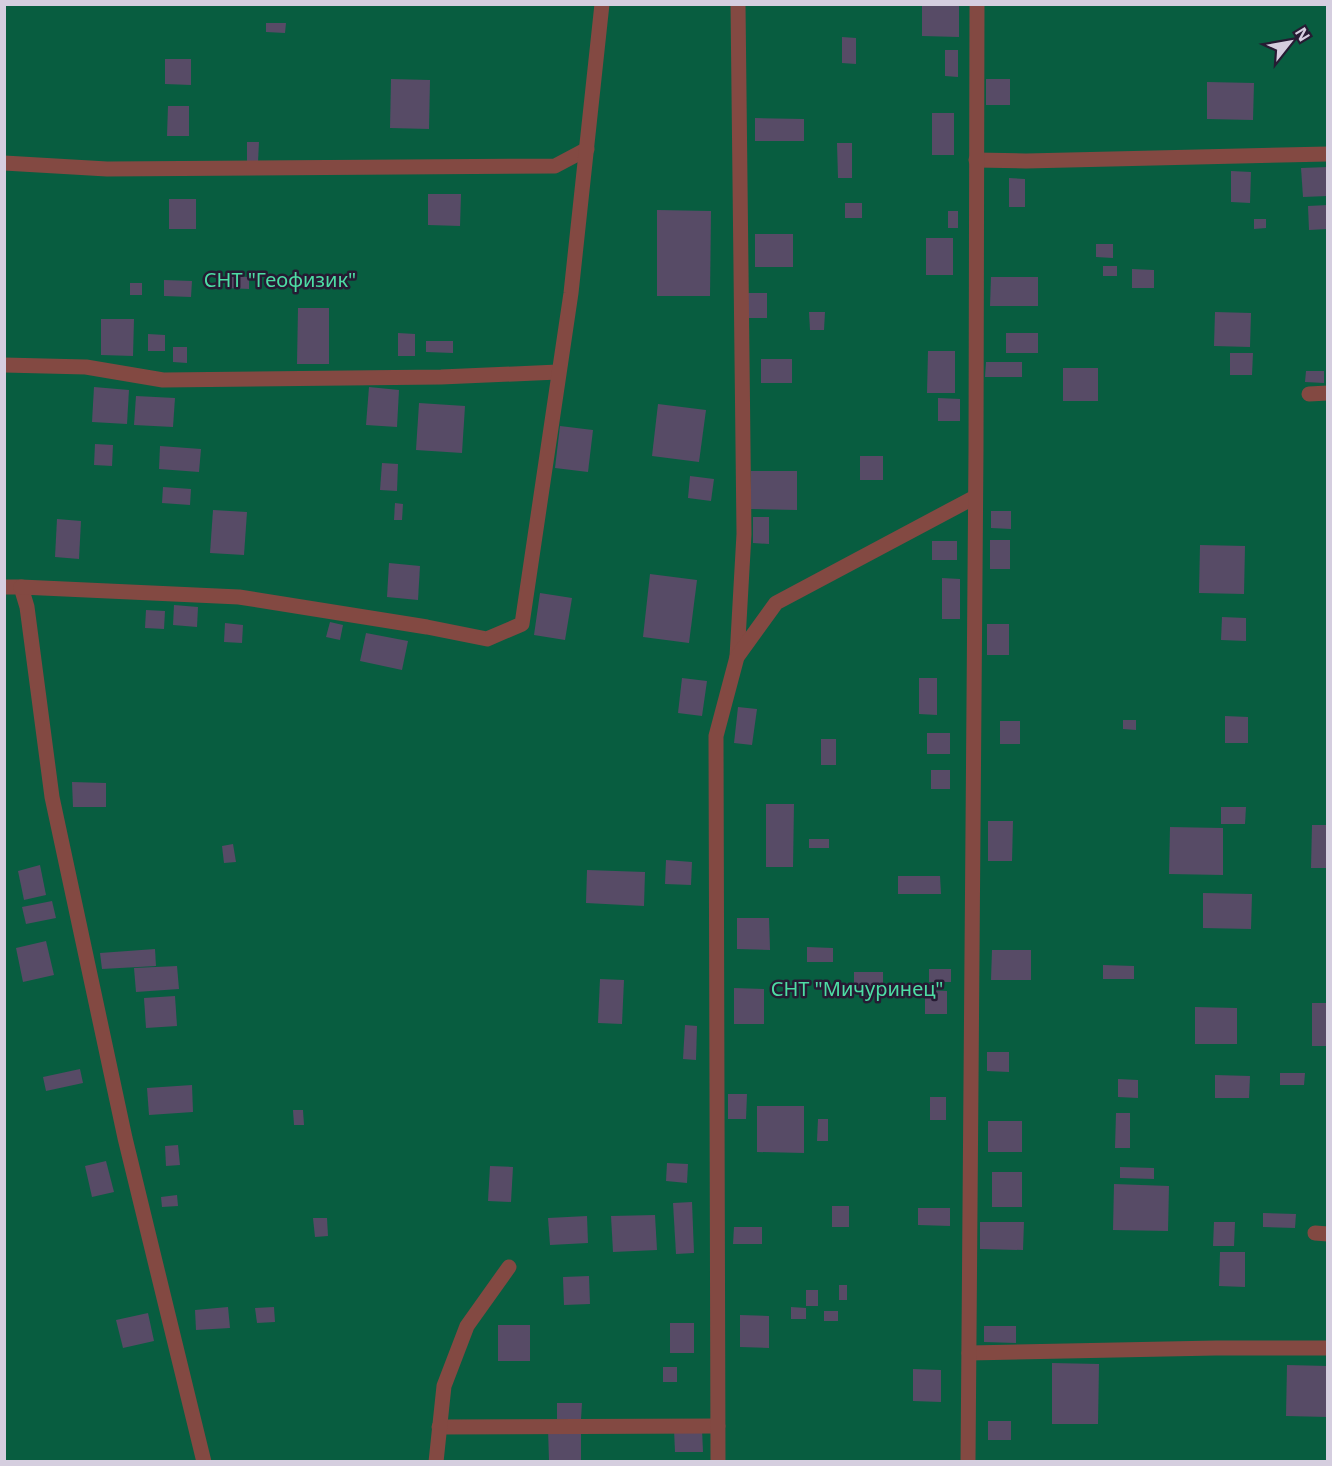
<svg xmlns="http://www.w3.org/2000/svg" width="1332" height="1466" font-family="'Noto Sans',sans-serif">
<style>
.green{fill:#085d40}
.building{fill:#574b66}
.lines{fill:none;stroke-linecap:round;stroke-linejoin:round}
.minor{stroke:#834942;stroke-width:15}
.labels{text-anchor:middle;stroke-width:5;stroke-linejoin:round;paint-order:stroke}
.park-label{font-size:20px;fill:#4ddda4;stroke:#261b33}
</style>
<rect width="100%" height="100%" fill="#30253d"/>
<path class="green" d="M 4,5 L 1327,5 L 1327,1461 L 5,1461 Z"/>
<g class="building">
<path d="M 922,5 L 959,5 L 959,37 L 922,36 Z"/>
<path d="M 266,23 L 286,23 L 285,33 L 266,32 Z"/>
<path d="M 842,37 L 856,38 L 856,64 L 842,63 Z"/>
<path d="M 945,50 L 958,50 L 958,77 L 945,76 Z"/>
<path d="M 165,59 L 191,59 L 191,85 L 165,84 Z"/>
<path d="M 391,79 L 430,80 L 429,129 L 390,128 Z"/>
<rect x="986" y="79" width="24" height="26"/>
<path d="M 1207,82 L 1254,83 L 1253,120 L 1207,119 Z"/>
<path d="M 168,106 L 189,106 L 189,136 L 167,136 Z"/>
<rect x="932" y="113" width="22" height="42"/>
<path d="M 755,118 L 804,119 L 804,141 L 755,141 Z"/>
<path d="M 247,142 L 259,142 L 258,162 L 247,162 Z"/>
<path d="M 837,143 L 852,143 L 852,178 L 838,178 Z"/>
<path d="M 1328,167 L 1328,196 L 1303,197 L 1301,168 Z"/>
<path d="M 1231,171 L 1251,172 L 1250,203 L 1231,202 Z"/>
<path d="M 1009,178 L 1025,179 L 1025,207 L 1009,207 Z"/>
<path d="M 428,194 L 461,194 L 460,226 L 428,225 Z"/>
<rect x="169" y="199" width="27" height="30"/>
<rect x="845" y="203" width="17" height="15"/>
<path d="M 1328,205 L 1328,229 L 1309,230 L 1308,206 Z"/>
<path d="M 657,210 L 711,211 L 710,296 L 657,296 Z"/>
<rect x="948" y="211" width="10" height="17"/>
<path d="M 1254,219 L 1266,219 L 1266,228 L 1254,229 Z"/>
<rect x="755" y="234" width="38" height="33"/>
<rect x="926" y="238" width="27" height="37"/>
<path d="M 1096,244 L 1113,244 L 1113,258 L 1096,257 Z"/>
<rect x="1103" y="266" width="14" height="10"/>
<path d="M 1132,269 L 1154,270 L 1154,288 L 1132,288 Z"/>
<path d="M 227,276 L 249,277 L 249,289 L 227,288 Z"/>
<path d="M 991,277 L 1038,277 L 1038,306 L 990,306 Z"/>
<path d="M 164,280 L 192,281 L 191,297 L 164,296 Z"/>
<rect x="130" y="283" width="12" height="12"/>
<path d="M 747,293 L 767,293 L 767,318 L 748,318 Z"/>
<path d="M 298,308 L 329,308 L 329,364 L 297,364 Z"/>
<path d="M 809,312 L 825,312 L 824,330 L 810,330 Z"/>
<path d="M 1215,312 L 1251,313 L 1250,347 L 1214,346 Z"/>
<path d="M 101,319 L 134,319 L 133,356 L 101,355 Z"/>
<path d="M 398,333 L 415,334 L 415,356 L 398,356 Z"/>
<rect x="1006" y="333" width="32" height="20"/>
<path d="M 148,334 L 165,335 L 165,351 L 148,351 Z"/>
<path d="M 426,341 L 453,341 L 453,353 L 426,352 Z"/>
<path d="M 173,347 L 187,347 L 187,363 L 173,362 Z"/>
<path d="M 928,351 L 955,351 L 955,393 L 927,393 Z"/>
<path d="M 1230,353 L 1253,353 L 1252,375 L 1230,375 Z"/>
<rect x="761" y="359" width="31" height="24"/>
<path d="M 986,362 L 1022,362 L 1022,377 L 985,377 Z"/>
<rect x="1063" y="368" width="35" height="33"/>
<path d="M 1306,371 L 1324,371 L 1324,383 L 1305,382 Z"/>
<path d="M 94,387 L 129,390 L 127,424 L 92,422 Z"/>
<path d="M 369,387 L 399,390 L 397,427 L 366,425 Z"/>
<path d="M 136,396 L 175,398 L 173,427 L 134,425 Z"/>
<path d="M 938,398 L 960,399 L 960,421 L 938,421 Z"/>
<path d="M 419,403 L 465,406 L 462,453 L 416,450 Z"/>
<path d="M 658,404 L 706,410 L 699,462 L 652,456 Z"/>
<path d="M 560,426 L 593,430 L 588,472 L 555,468 Z"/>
<path d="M 95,444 L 113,445 L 112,466 L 94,465 Z"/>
<path d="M 160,446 L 201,449 L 199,472 L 159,469 Z"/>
<rect x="860" y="456" width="23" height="24"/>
<path d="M 382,463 L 398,464 L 397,491 L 380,490 Z"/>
<path d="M 751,471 L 797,471 L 797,510 L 751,509 Z"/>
<path d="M 690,476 L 714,479 L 711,501 L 688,498 Z"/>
<path d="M 163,487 L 191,489 L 190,505 L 162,503 Z"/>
<path d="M 395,503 L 403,504 L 402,520 L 394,520 Z"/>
<path d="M 213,510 L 247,512 L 244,555 L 210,553 Z"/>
<path d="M 991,511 L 1011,511 L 1011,529 L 991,528 Z"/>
<path d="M 753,517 L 769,517 L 769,544 L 753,543 Z"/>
<path d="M 57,519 L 81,521 L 79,559 L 55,557 Z"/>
<rect x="990" y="540" width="20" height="29"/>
<rect x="932" y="541" width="25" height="19"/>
<path d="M 1200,545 L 1245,546 L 1244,594 L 1199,593 Z"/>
<path d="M 389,563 L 420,566 L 418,600 L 387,597 Z"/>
<path d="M 650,574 L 697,580 L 689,643 L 643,637 Z"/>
<path d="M 942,578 L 960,579 L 960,619 L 942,619 Z"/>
<path d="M 540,593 L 572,598 L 565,640 L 534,635 Z"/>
<path d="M 174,605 L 198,607 L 197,627 L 173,625 Z"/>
<path d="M 146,610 L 165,611 L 164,629 L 145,628 Z"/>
<path d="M 1222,617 L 1246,618 L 1246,641 L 1221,640 Z"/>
<path d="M 330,622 L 343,625 L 340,640 L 326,637 Z"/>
<path d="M 225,623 L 243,625 L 242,643 L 224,642 Z"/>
<rect x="987" y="624" width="22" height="31"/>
<path d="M 366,633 L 408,641 L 402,670 L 360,661 Z"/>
<path d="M 682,678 L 707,681 L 702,716 L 678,713 Z"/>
<path d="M 919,678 L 937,678 L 937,715 L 919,714 Z"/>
<path d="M 738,707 L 757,709 L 752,745 L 734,743 Z"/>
<path d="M 1225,716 L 1248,717 L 1248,743 L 1225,743 Z"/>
<path d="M 1123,720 L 1136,720 L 1136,730 L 1123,729 Z"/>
<rect x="1000" y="721" width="20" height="23"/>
<rect x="927" y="733" width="23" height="21"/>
<rect x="821" y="739" width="15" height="26"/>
<rect x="931" y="770" width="19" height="19"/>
<path d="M 72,782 L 106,783 L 106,807 L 73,807 Z"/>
<path d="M 766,804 L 794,804 L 793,867 L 766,867 Z"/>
<path d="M 1221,807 L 1246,807 L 1245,824 L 1221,824 Z"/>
<path d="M 988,821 L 1013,821 L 1012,861 L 988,861 Z"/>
<path d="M 1312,825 L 1328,825 L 1328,868 L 1311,868 Z"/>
<path d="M 1170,827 L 1223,828 L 1223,875 L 1169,874 Z"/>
<rect x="809" y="839" width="20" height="9"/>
<path d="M 233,844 L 236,862 L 224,863 L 222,846 Z"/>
<path d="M 666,860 L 692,862 L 691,885 L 665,884 Z"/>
<path d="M 40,865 L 46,895 L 24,900 L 18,871 Z"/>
<path d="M 587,870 L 645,872 L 644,906 L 586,903 Z"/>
<path d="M 898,876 L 940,876 L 941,894 L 898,894 Z"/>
<path d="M 1203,893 L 1252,894 L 1251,929 L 1203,928 Z"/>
<path d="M 52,901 L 56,918 L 26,924 L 22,907 Z"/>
<path d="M 737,918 L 769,918 L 770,950 L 737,949 Z"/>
<path d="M 46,941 L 54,975 L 23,982 L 16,948 Z"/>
<path d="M 807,947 L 833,948 L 833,962 L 807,962 Z"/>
<path d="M 155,949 L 156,966 L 102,969 L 100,953 Z"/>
<path d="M 992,950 L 1031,950 L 1031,980 L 991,980 Z"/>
<path d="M 1103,965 L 1134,966 L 1134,979 L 1103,979 Z"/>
<path d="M 177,966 L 179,989 L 136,992 L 134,968 Z"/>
<rect x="929" y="969" width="22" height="13"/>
<rect x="854" y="972" width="29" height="19"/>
<path d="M 600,979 L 624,980 L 622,1024 L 598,1023 Z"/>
<path d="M 734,988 L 764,989 L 764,1024 L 734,1024 Z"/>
<path d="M 925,990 L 947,991 L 947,1014 L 925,1014 Z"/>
<path d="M 175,996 L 177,1026 L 146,1028 L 144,998 Z"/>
<rect x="1312" y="1003" width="16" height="43"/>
<path d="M 1195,1007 L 1237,1008 L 1237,1044 L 1195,1044 Z"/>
<path d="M 685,1025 L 697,1026 L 696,1060 L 683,1059 Z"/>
<path d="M 987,1052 L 1009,1052 L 1009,1072 L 987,1071 Z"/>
<path d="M 80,1069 L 83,1083 L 46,1091 L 43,1077 Z"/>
<path d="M 1280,1073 L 1305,1073 L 1304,1085 L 1280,1085 Z"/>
<path d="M 1215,1075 L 1250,1076 L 1249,1098 L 1215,1098 Z"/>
<path d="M 1118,1079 L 1138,1080 L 1138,1098 L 1118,1097 Z"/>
<path d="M 192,1085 L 193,1112 L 149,1115 L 147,1088 Z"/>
<path d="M 728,1094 L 747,1094 L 746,1119 L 728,1119 Z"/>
<rect x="930" y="1097" width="16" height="23"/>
<path d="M 757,1106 L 804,1106 L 804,1153 L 757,1152 Z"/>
<path d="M 293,1110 L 303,1110 L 304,1125 L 294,1125 Z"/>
<path d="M 1116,1113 L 1130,1113 L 1130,1148 L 1115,1148 Z"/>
<path d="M 818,1119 L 828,1119 L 828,1141 L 817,1141 Z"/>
<rect x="988" y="1121" width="34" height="31"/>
<path d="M 178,1145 L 180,1165 L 166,1166 L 165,1146 Z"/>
<path d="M 106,1161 L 114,1192 L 92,1197 L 85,1166 Z"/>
<path d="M 667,1163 L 688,1164 L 687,1183 L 666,1181 Z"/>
<path d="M 490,1166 L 513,1167 L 511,1202 L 488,1201 Z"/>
<path d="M 1120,1167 L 1154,1168 L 1154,1179 L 1120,1178 Z"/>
<rect x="992" y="1172" width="30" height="35"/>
<path d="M 1114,1184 L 1169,1186 L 1168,1231 L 1113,1230 Z"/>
<path d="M 177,1195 L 178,1206 L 162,1207 L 161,1197 Z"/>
<path d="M 692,1202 L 694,1253 L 676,1254 L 673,1203 Z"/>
<rect x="832" y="1206" width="17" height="21"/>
<path d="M 918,1208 L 950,1208 L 950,1226 L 918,1225 Z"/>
<path d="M 1263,1213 L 1296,1214 L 1295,1228 L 1263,1227 Z"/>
<path d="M 655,1215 L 657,1250 L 613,1252 L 611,1216 Z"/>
<path d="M 587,1216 L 588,1243 L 550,1245 L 548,1218 Z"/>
<path d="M 313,1218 L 327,1218 L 328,1236 L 315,1237 Z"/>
<path d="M 980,1222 L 1024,1222 L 1023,1250 L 980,1249 Z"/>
<path d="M 1214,1222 L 1235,1222 L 1234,1246 L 1213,1246 Z"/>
<path d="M 734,1227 L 762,1227 L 762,1244 L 733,1244 Z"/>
<path d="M 1220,1252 L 1245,1252 L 1245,1287 L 1219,1286 Z"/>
<path d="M 589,1276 L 590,1304 L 564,1305 L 563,1277 Z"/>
<rect x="839" y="1285" width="8" height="15"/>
<rect x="806" y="1290" width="12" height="16"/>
<path d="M 228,1307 L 230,1328 L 196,1330 L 195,1310 Z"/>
<path d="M 274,1307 L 275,1322 L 257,1323 L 255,1308 Z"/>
<path d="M 791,1307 L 806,1308 L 806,1319 L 791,1319 Z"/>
<rect x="824" y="1311" width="14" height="10"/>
<path d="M 148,1313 L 154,1341 L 123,1348 L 116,1320 Z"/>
<path d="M 740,1315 L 769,1316 L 769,1348 L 740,1347 Z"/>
<rect x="670" y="1323" width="24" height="30"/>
<rect x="498" y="1325" width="32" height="36"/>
<path d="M 984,1326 L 1016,1326 L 1016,1343 L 984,1342 Z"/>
<path d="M 1052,1363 L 1099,1364 L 1098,1424 L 1052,1424 Z"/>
<path d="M 1287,1365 L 1328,1366 L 1328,1417 L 1286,1416 Z"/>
<rect x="663" y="1367" width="14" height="15"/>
<path d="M 913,1369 L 941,1370 L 941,1402 L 913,1401 Z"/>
<path d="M 557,1403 L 582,1403 L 581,1419 L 557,1419 Z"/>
<rect x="988" y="1421" width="23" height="19"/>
<path d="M 548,1429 L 581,1429 L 581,1461 L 549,1461 Z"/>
<path d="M 674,1429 L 702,1429 L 703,1452 L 675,1452 Z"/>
</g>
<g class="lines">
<g class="minor">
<path d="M 976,160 L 1026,161 L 1328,154"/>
<path d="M 4,163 L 107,169 L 555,166 L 587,149"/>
<path d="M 4,365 L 86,367 L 163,380 L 441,377 L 558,372"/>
<path d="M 1309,394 L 1328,393"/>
<path d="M 4,587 L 21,587 L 27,607 L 52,797 L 125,1138 L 204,1462"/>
<path d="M 21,587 L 239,597 L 427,627 L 487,639 L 522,624 L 571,293 L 602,4"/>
<path d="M 737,657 L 744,534 L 738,4"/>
<path d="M 1315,1233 L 1328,1234"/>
<path d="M 969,1353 L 1216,1348 L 1328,1348"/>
<path d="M 439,1427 L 718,1426"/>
<path d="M 436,1462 L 444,1386 L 467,1326 L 509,1267"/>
<path d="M 718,1462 L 716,736 L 737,657 L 776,603 L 975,497"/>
<path d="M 968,1462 L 976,449 L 977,4"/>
</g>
</g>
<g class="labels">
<g class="park-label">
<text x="280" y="287">СНТ "Геофизик"</text>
<text x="857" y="996">СНТ "Мичуринец"</text>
</g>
</g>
<rect width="1332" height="1466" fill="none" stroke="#d5cedf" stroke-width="12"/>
<g transform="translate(1290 42) rotate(59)" stroke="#261b33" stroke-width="4.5" paint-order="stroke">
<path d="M0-4.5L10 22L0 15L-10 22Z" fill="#d5cedf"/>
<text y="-9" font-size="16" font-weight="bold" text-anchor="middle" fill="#d5cedf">N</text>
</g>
</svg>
